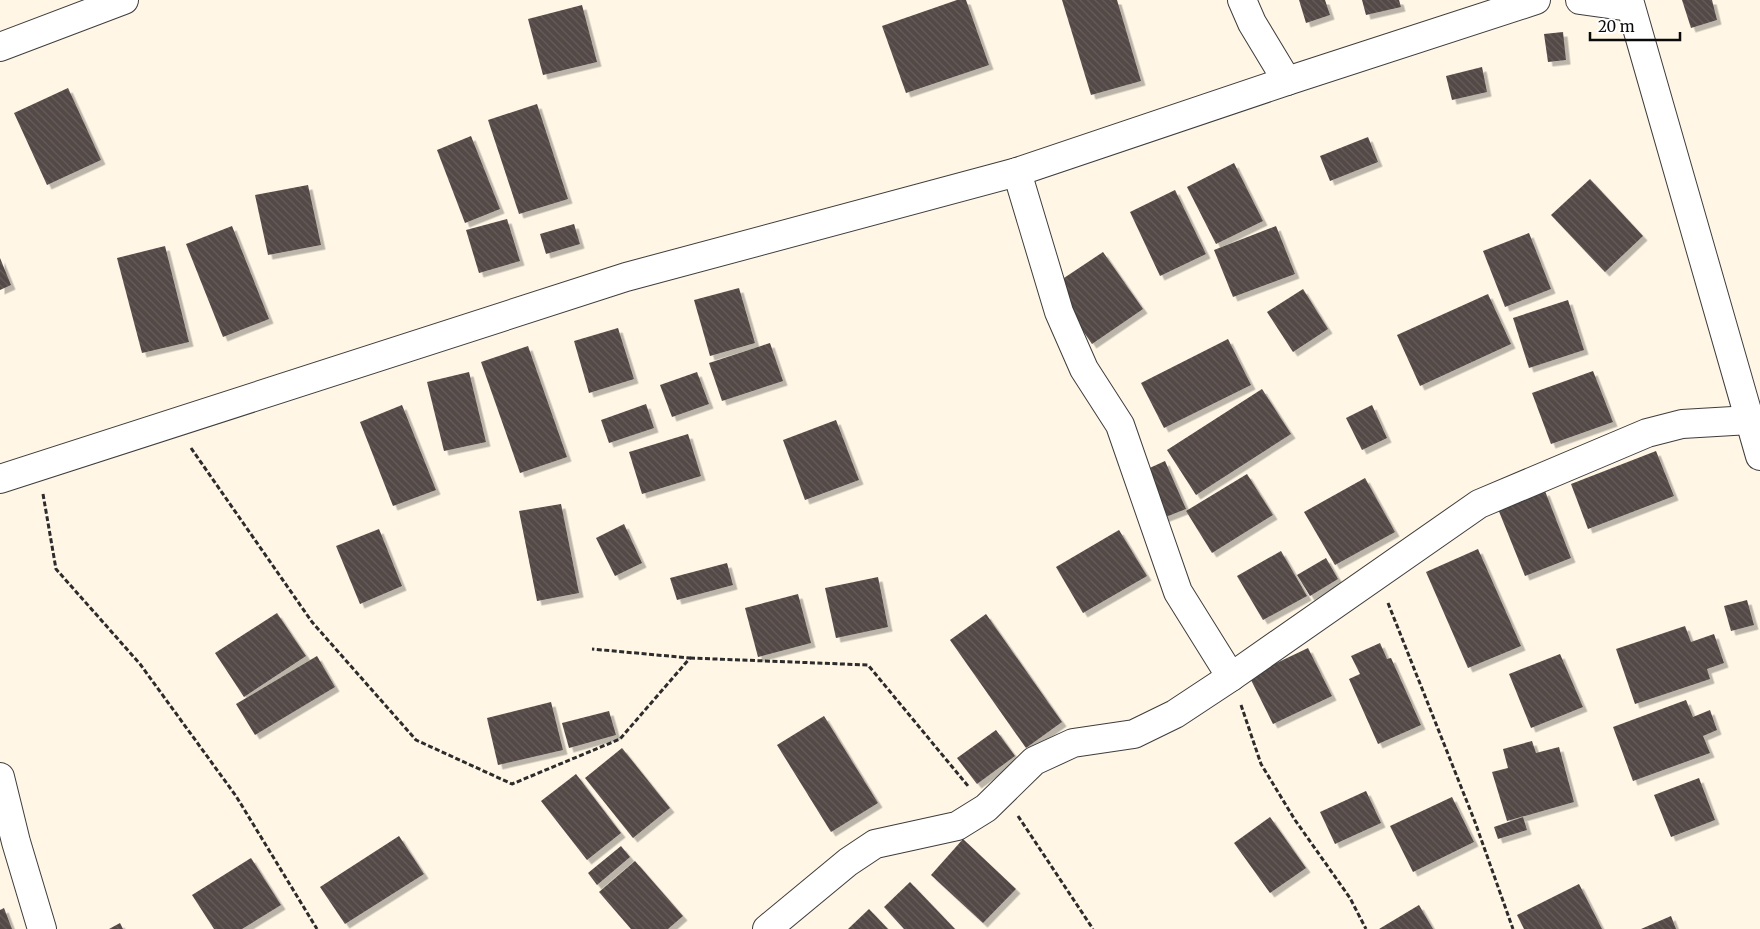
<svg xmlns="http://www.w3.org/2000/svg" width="1760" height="929" font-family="Merriweather,serif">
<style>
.building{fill:url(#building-back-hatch);filter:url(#shadow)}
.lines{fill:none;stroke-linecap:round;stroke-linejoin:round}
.minor-casing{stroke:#3d3d3d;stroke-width:30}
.path{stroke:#2c2c2c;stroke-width:3;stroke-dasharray:5 2.5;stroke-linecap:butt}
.minor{stroke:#fff;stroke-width:28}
</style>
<defs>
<pattern id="building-back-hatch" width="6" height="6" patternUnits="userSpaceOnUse" patternTransform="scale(1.25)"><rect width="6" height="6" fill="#534846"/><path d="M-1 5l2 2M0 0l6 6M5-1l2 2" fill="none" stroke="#675e5c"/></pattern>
<filter id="shadow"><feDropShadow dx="4.5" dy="4.5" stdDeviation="0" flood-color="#0004"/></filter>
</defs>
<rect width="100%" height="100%" fill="#fff6e6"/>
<g class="building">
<path d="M 957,0 L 966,0 L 989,65 L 906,93 L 882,26 Z"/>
<path d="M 1062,0 L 1117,0 L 1141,81 L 1091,95 Z"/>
<path d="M 1299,0 L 1325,0 L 1330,15 L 1306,23 Z"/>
<path d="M 1362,0 L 1399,0 L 1401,7 L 1366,15 Z"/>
<path d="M 1682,0 L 1712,0 L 1717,20 L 1691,28 Z"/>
<path d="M 582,5 L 597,62 L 543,75 L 528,19 Z"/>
<path d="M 1563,32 L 1566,60 L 1548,62 L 1544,34 Z"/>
<path d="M 1482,67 L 1487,92 L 1452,100 L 1446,76 Z"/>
<path d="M 68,88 L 101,160 L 47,185 L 14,113 Z"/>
<path d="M 537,104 L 568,199 L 519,214 L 488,120 Z"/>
<path d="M 471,136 L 500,209 L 465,223 L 437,150 Z"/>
<path d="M 1368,137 L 1378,162 L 1330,181 L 1320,156 Z"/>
<path d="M 1234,163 L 1263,221 L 1216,244 L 1187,187 Z"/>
<path d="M 1590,179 L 1643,236 L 1605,272 L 1551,215 Z"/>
<path d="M 308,185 L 321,245 L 268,255 L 255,195 Z"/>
<path d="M 1175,190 L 1206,254 L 1160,276 L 1130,212 Z"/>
<path d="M 507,219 L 520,261 L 479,273 L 466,230 Z"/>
<path d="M 574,224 L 580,244 L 546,254 L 540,234 Z"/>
<path d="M 232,226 L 269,319 L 223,337 L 186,244 Z"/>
<path d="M 1276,226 L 1295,274 L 1233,297 L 1214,250 Z"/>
<path d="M 1529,233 L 1551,289 L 1505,307 L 1483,251 Z"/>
<path d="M 165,246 L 189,342 L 142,353 L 117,258 Z"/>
<path d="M 1103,252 L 1143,309 L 1092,344 L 1052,286 Z"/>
<path d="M 0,258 L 11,285 L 0,290 Z"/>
<path d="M 739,288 L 755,343 L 710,356 L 694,300 Z"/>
<path d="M 1303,289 L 1328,329 L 1293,352 L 1267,312 Z"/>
<path d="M 1488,294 L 1511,344 L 1420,386 L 1397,335 Z"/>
<path d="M 1568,300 L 1584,350 L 1529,368 L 1513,318 Z"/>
<path d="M 618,328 L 634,379 L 589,393 L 574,341 Z"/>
<path d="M 1228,339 L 1251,385 L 1164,428 L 1141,383 Z"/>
<path d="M 770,343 L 783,381 L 722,401 L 709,363 Z"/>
<path d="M 528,346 L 567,457 L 520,473 L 481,362 Z"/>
<path d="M 1593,371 L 1613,422 L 1551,444 L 1532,393 Z"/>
<path d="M 469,372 L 486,442 L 444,451 L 427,382 Z"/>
<path d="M 697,372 L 709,404 L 672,417 L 660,385 Z"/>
<path d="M 1262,389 L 1291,434 L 1196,495 L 1167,450 Z"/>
<path d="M 646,404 L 654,428 L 609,443 L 601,420 Z"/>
<path d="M 402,405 L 436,490 L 393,506 L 360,422 Z"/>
<path d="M 1372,405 L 1387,438 L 1362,450 L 1346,418 Z"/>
<path d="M 836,420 L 859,480 L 805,500 L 783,440 Z"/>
<path d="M 688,434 L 701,476 L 642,494 L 629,452 Z"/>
<path d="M 1656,451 L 1674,496 L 1588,529 L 1571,484 Z"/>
<path d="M 1165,461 L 1186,509 L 1163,518 L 1143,471 Z"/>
<path d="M 1247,474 L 1273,515 L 1212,553 L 1186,511 Z"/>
<path d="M 1365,478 L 1395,532 L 1335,565 L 1304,512 Z"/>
<path d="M 1545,491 L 1571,558 L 1525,576 L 1498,509 Z"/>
<path d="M 561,504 L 579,593 L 537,601 L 519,511 Z"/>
<path d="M 624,524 L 642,563 L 615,576 L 596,538 Z"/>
<path d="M 379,529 L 402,586 L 360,604 L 336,546 Z"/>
<path d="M 1119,530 L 1147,576 L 1083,613 L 1056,567 Z"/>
<path d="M 1478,549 L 1521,646 L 1468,668 L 1426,572 Z"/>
<path d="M 1281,551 L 1307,596 L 1263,620 L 1237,576 Z"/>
<path d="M 1326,558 L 1338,579 L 1310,596 L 1297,575 Z"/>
<path d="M 727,563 L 733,585 L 677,600 L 670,578 Z"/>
<path d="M 878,577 L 888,627 L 836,638 L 825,588 Z"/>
<path d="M 798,594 L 811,643 L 758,657 L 745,608 Z"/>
<path d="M 1747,600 L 1754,625 L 1731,631 L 1724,606 Z"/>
<path d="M 277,613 L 306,656 L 244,697 L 215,653 Z"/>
<path d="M 986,614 L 1062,722 L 1026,748 L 950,640 Z"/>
<path d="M 1685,626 L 1691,642 L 1714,634 L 1724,663 L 1707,669 L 1710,679 L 1635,704 L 1616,649 Z"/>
<path d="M 1380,643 L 1387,659 L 1391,658 L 1421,725 L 1378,744 L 1349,679 L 1360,674 L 1351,656 Z"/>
<path d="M 1308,648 L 1332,696 L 1273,724 L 1249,676 Z"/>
<path d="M 1560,654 L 1583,707 L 1531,728 L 1509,674 Z"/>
<path d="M 317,656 L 335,687 L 255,735 L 236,704 Z"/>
<path d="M 1686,700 L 1693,717 L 1710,710 L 1717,730 L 1703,736 L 1710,753 L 1633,781 L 1613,727 Z"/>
<path d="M 551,702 L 563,750 L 498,765 L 487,718 Z"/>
<path d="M 609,711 L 616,735 L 569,748 L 562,723 Z"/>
<path d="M 824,716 L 878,803 L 831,832 L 777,745 Z"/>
<path d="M 996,730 L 1015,756 L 977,784 L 957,758 Z"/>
<path d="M 1532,741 L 1536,753 L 1559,747 L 1574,802 L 1507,821 L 1492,772 L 1508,768 L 1503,749 Z"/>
<path d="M 622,748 L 670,808 L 633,838 L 585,778 Z"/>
<path d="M 576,774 L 621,833 L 587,860 L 541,801 Z"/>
<path d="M 1699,778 L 1715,820 L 1671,837 L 1654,795 Z"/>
<path d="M 1366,791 L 1381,823 L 1335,844 L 1320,812 Z"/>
<path d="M 1452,797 L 1474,842 L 1413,872 L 1390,826 Z"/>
<path d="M 1270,817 L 1306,868 L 1270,893 L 1234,843 Z"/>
<path d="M 1523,817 L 1527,830 L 1498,839 L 1494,827 Z"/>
<path d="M 399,836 L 424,874 L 345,924 L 320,887 Z"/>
<path d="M 963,839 L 1016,889 L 983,923 L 931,875 Z"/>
<path d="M 621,846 L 630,857 L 597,885 L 588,873 Z"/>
<path d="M 251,858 L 281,905 L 242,929 L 214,929 L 192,895 Z"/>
<path d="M 635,861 L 683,916 L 668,929 L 631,929 L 599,892 Z"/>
<path d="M 910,882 L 955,929 L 904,929 L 884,907 Z"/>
<path d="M 1579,884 L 1602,929 L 1524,929 L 1517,915 Z"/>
<path d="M 1419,905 L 1433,929 L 1379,929 Z"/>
<path d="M 4,908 L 12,929 L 0,929 L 0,910 Z"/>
<path d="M 869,909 L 888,929 L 848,929 Z"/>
<path d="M 1671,916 L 1676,929 L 1641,929 Z"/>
<path d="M 120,923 L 123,929 L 109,929 Z"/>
</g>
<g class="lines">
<defs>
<g id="minor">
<path d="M 1242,0 L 1252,23 L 1287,81"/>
<path d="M 1580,0 L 1630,7"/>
<path d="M 1629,0 L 1760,456"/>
<path d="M 0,47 L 124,0"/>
<path d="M 1017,172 L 1059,312 L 1084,369 L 1120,425 L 1178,592 L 1231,677"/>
<path d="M 0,479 L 626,277 L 1017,172 L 1287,81 L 1536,0"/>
<path d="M 0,777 L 16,842 L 42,929"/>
<path d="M 767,929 L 848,862 L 875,844 L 957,826 L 986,808 L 1034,761 L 1073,743 L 1134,734 L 1175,714 L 1231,677 L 1479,504 L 1647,433 L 1682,424 L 1750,420"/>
</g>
</defs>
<use href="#minor" class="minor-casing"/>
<g class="path">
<path d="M 191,448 L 312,622 L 416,740 L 512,784 L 620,739 L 690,658 L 592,649"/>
<path d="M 43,494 L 56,569 L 140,664 L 236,796 L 317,929"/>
<path d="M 1388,603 L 1475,822 L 1513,929"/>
<path d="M 690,658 L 868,665 L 968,786"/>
<path d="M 1241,705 L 1261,764 L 1295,820 L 1350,898 L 1366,929"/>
<path d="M 1018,816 L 1093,929"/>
</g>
<use href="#minor" class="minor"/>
</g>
<path d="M1590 32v8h90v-8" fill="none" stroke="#0a0a0a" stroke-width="2.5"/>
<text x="1598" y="32" font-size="15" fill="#0a0a0a" stroke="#ffffff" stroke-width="4" paint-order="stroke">20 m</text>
</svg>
